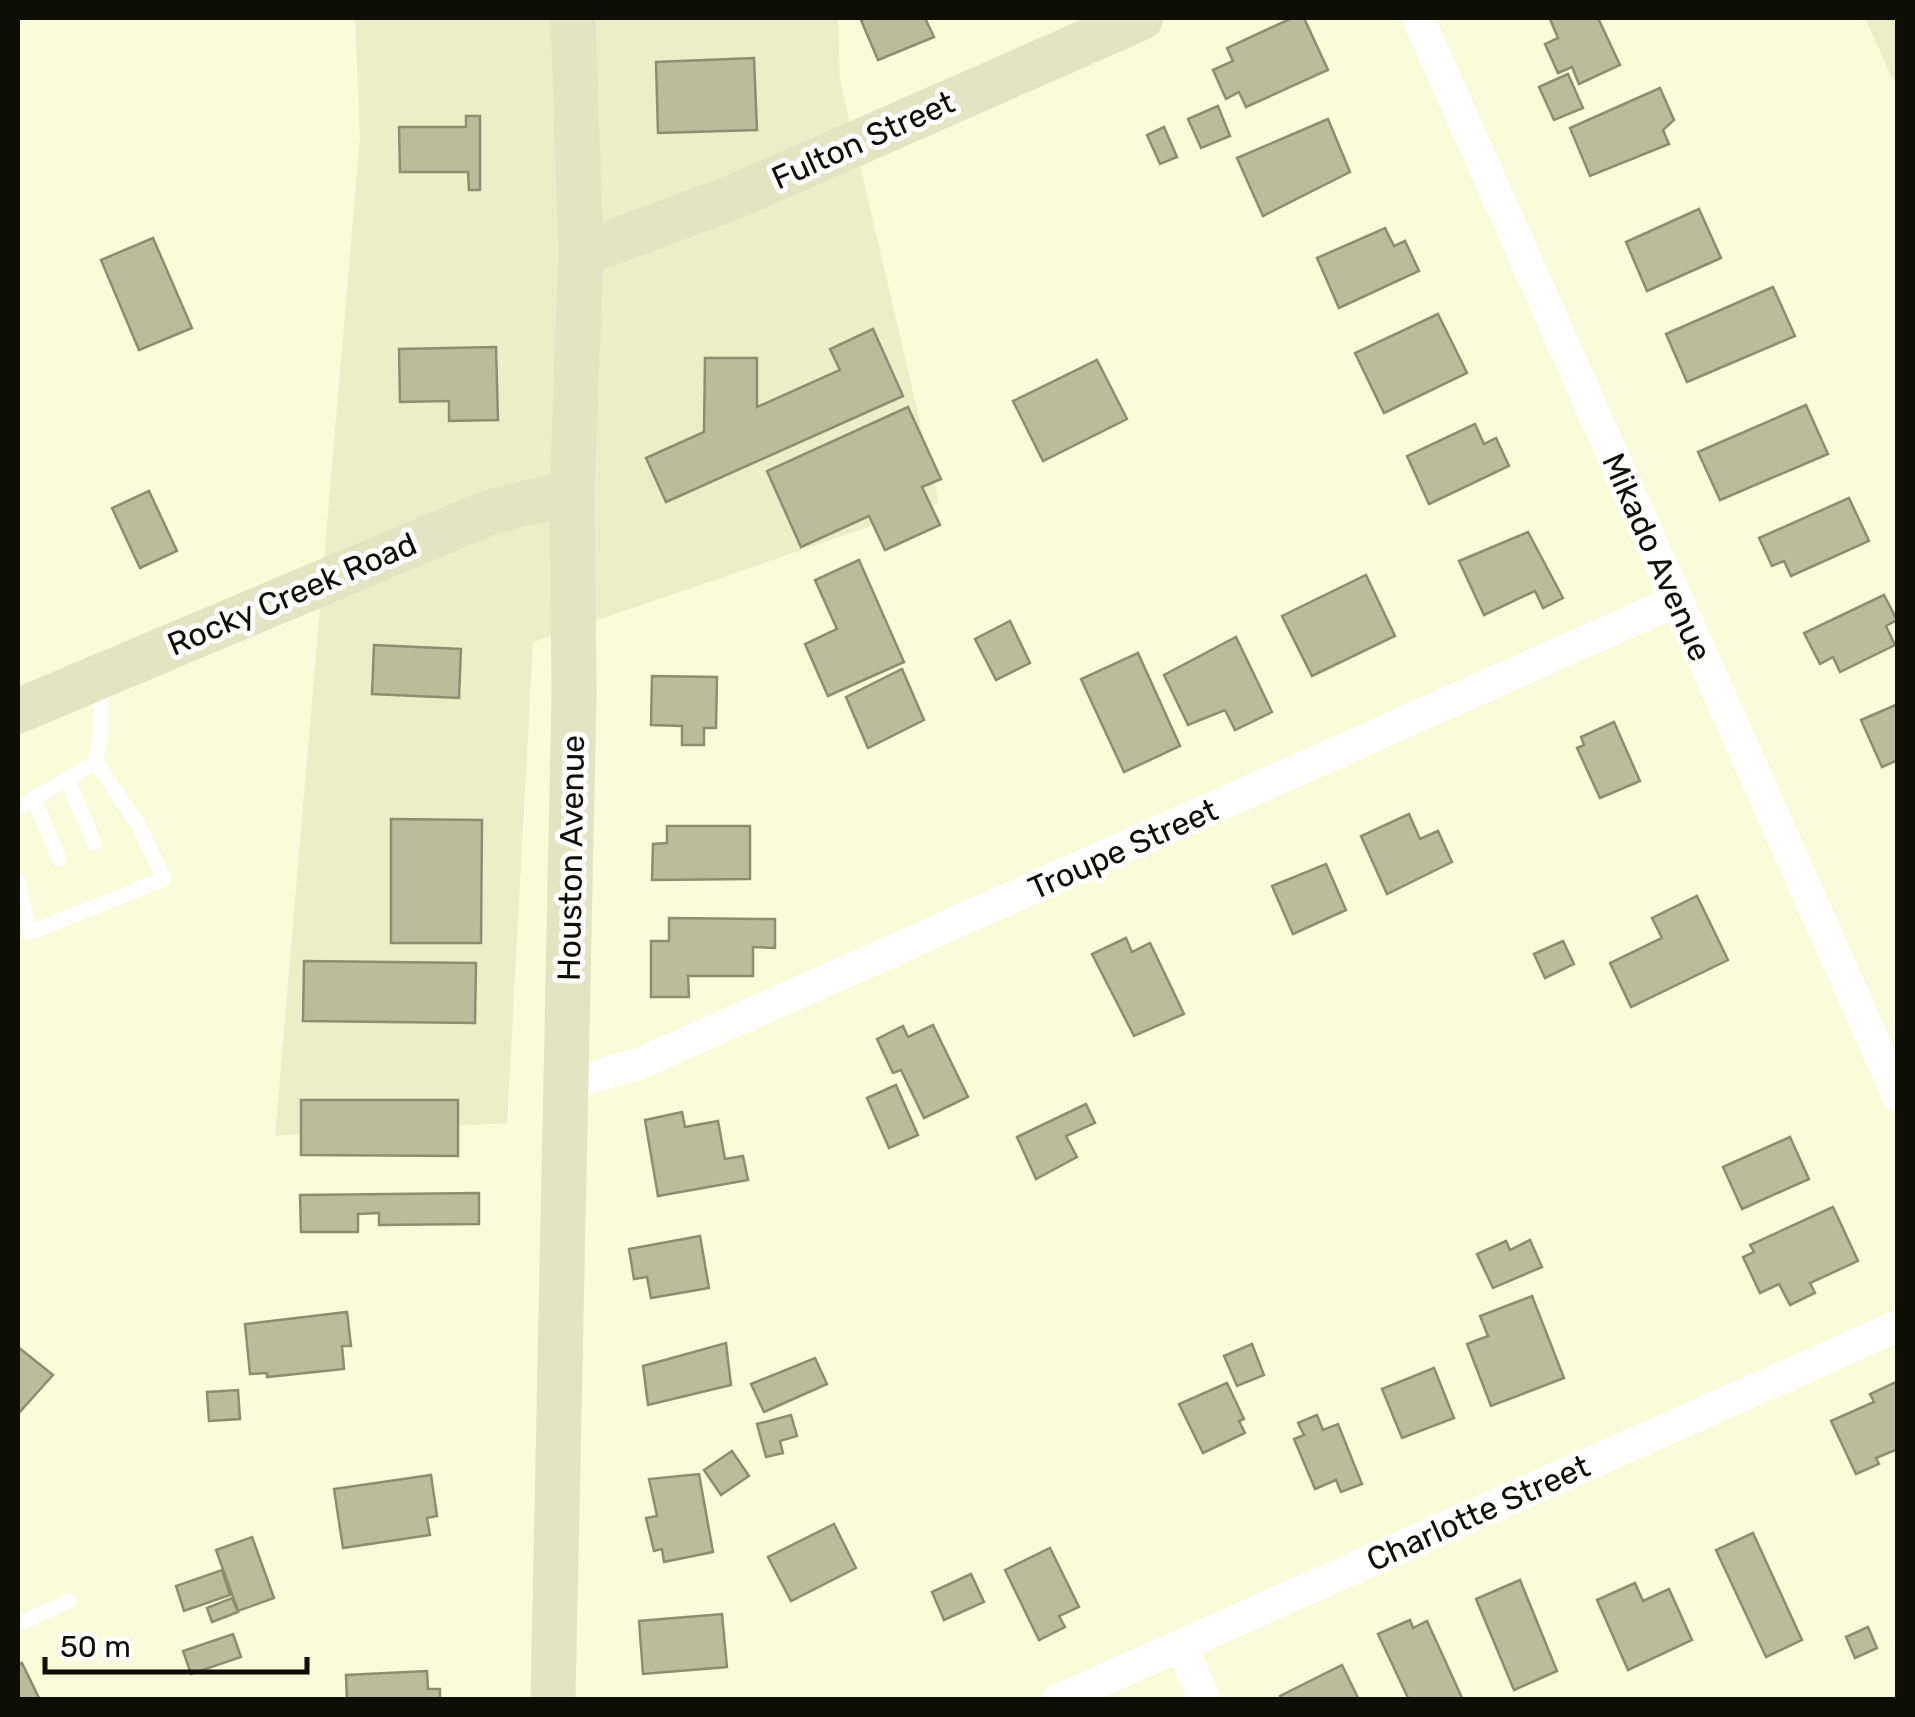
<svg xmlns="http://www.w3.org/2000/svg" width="1915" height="1717" font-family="Rubik,sans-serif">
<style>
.built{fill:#eaefc6}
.building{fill:#b9bd9c;stroke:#8b8f70;stroke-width:2.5}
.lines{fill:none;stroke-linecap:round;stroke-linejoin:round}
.lane{stroke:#fff;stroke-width:15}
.street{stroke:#fff;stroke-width:32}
.secondary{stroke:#e2e4c2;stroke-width:45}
.labels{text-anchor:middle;stroke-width:10;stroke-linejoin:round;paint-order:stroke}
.street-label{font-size:32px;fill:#0d0e04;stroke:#fff}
</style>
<rect width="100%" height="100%" fill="#f8fcd9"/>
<g class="built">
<path d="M 355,18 L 838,18 L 840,80 L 939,503 L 533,642 L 507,1123 L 275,1136 L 360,137 Z"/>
<path d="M 1865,18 L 1897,18 L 1897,78 L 1893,80 Z"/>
</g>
<g class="building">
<path d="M 868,18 L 925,18 L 934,37 L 878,60 L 861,20 Z"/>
<path d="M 1292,18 L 1304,18 L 1328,70 L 1246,107 L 1239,92 L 1226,99 L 1213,70 L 1233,61 L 1227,48 Z"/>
<path d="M 1554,18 L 1598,18 L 1620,65 L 1579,84 L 1572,67 L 1558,73 L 1545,44 L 1558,38 L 1550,19 Z"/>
<path d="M 754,58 L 757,130 L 658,133 L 656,62 Z"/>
<path d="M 1568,74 L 1583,108 L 1554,120 L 1539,87 Z"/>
<path d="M 1660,88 L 1674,120 L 1663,130 L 1669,144 L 1590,176 L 1570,128 Z"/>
<path d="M 1218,106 L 1230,136 L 1201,148 L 1188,119 Z"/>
<path d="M 466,116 L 480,116 L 480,190 L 469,190 L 468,172 L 400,172 L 399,127 L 466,127 Z"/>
<path d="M 1328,119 L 1350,172 L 1263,216 L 1237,158 Z"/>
<path d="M 1164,127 L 1177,157 L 1160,164 L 1147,135 Z"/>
<path d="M 1699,209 L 1721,258 L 1647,291 L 1626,242 Z"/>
<path d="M 1385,228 L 1394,246 L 1405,241 L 1419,271 L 1339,308 L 1317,258 Z"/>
<path d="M 153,238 L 192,328 L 139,350 L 101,260 Z"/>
<path d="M 1773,287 L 1795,336 L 1687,382 L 1666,334 Z"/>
<path d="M 1438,314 L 1467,373 L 1384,413 L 1355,353 Z"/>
<path d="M 873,329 L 903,396 L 666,502 L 646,458 L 704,432 L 705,358 L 757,358 L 757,407 L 840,370 L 830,349 Z"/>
<path d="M 496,347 L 498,420 L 449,421 L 449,401 L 400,402 L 399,349 Z"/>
<path d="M 1097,360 L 1127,419 L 1043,461 L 1013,401 Z"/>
<path d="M 1806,405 L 1828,454 L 1720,500 L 1698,452 Z"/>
<path d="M 908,407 L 941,479 L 922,487 L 940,525 L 885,550 L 869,516 L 801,547 L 767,471 Z"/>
<path d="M 1475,424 L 1484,444 L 1496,438 L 1509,466 L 1429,504 L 1407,456 Z"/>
<path d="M 149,491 L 177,551 L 140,568 L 112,508 Z"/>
<path d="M 1849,498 L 1869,541 L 1791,576 L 1784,561 L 1772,566 L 1759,538 Z"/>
<path d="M 1528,532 L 1563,598 L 1543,608 L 1535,591 L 1484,615 L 1459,561 Z"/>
<path d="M 859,560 L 904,662 L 828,696 L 805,644 L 837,629 L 815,580 Z"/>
<path d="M 1366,575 L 1395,636 L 1312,676 L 1282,616 Z"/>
<path d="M 1884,595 L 1897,620 L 1886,626 L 1895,645 L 1840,672 L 1833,657 L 1820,664 L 1804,633 Z"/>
<path d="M 1010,621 L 1030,663 L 996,680 L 975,639 Z"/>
<path d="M 1236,637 L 1272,712 L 1235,730 L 1225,710 L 1188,725 L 1164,675 Z"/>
<path d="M 374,645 L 461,649 L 459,698 L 372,694 Z"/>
<path d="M 1138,653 L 1180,746 L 1124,772 L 1081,679 Z"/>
<path d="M 902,669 L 924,720 L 868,748 L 846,697 Z"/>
<path d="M 652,676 L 717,677 L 716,728 L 704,728 L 704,745 L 682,745 L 682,726 L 651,725 Z"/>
<path d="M 1898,704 L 1898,760 L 1882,767 L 1861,720 Z"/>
<path d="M 1614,722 L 1640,781 L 1600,798 L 1577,748 L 1584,745 L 1581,737 Z"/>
<path d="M 1409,814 L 1420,839 L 1438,831 L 1452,862 L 1387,894 L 1361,836 Z"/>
<path d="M 391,819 L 482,820 L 481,943 L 391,943 Z"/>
<path d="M 667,826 L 750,826 L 750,879 L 652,880 L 653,844 L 667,843 Z"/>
<path d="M 1326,864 L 1346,910 L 1293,934 L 1272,886 Z"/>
<path d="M 1697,896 L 1728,960 L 1631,1007 L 1610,963 L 1662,938 L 1652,918 Z"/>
<path d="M 669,918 L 775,919 L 775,948 L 753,947 L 753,976 L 688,976 L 689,997 L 651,997 L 651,941 L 669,941 Z"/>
<path d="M 1126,938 L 1132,952 L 1150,943 L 1184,1014 L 1134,1036 L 1092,954 Z"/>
<path d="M 1563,941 L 1574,964 L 1545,978 L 1534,954 Z"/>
<path d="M 304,961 L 476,963 L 475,1023 L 303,1021 Z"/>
<path d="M 933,1025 L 968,1097 L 924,1118 L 901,1070 L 893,1073 L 877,1039 L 903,1026 L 908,1037 Z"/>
<path d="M 896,1085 L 918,1135 L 889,1148 L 867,1098 Z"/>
<path d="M 301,1100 L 458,1100 L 458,1156 L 301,1155 Z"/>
<path d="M 1086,1104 L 1095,1123 L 1066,1136 L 1077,1157 L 1036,1179 L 1017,1137 Z"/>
<path d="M 682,1112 L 685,1127 L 718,1121 L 725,1159 L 743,1156 L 748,1180 L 658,1196 L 645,1120 Z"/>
<path d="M 1790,1137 L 1809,1179 L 1742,1209 L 1723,1167 Z"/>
<path d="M 479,1193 L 479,1224 L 379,1225 L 379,1213 L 358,1214 L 358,1232 L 301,1232 L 300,1195 Z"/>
<path d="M 1833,1207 L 1858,1261 L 1810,1283 L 1815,1293 L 1790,1305 L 1779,1284 L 1760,1293 L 1743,1257 L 1754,1252 L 1750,1245 Z"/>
<path d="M 700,1236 L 709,1288 L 651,1298 L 647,1277 L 634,1279 L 629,1249 Z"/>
<path d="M 1530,1240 L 1542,1267 L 1493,1288 L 1477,1254 L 1506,1241 L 1510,1250 Z"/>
<path d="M 1532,1296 L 1564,1378 L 1491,1406 L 1467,1344 L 1488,1336 L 1480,1316 Z"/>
<path d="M 347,1312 L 351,1346 L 342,1346 L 344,1369 L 267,1377 L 267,1373 L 250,1374 L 245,1324 Z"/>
<path d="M 726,1343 L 731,1385 L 648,1405 L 643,1366 Z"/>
<path d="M 1252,1344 L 1264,1375 L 1237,1386 L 1224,1356 Z"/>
<path d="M 18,1347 L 53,1375 L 18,1414 Z"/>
<path d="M 815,1358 L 827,1384 L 764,1412 L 751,1384 Z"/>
<path d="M 1434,1368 L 1454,1418 L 1402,1438 L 1382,1389 Z"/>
<path d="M 1898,1381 L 1898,1449 L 1876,1458 L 1879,1464 L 1856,1474 L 1831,1421 L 1874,1402 L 1870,1394 Z"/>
<path d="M 1227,1383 L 1244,1419 L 1239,1421 L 1245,1433 L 1203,1453 L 1179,1404 Z"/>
<path d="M 238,1390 L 240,1419 L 209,1421 L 207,1392 Z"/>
<path d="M 791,1415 L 797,1436 L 780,1441 L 783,1453 L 766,1457 L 757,1424 Z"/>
<path d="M 1317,1415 L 1323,1430 L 1338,1424 L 1362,1484 L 1341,1492 L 1336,1480 L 1315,1489 L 1294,1439 L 1304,1435 L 1298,1423 Z"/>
<path d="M 732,1451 L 749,1476 L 721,1495 L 704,1470 Z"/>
<path d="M 699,1474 L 713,1552 L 664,1562 L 662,1549 L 654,1551 L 646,1518 L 657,1516 L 649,1479 Z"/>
<path d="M 431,1475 L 437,1516 L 427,1518 L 430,1535 L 343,1548 L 334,1489 Z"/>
<path d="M 834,1524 L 856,1568 L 791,1601 L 768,1557 Z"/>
<path d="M 1753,1533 L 1802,1640 L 1766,1657 L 1716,1550 Z"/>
<path d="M 252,1537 L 274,1598 L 238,1611 L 216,1550 Z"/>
<path d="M 1050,1548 L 1079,1607 L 1059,1616 L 1065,1627 L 1039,1640 L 1005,1570 Z"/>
<path d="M 222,1570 L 230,1595 L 184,1611 L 176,1586 Z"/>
<path d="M 971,1574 L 984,1602 L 944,1620 L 932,1592 Z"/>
<path d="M 1520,1580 L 1557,1671 L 1514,1690 L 1476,1599 Z"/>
<path d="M 1635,1583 L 1643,1601 L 1669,1589 L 1692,1640 L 1628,1670 L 1597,1600 Z"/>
<path d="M 232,1598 L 238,1612 L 212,1622 L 207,1608 Z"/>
<path d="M 722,1614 L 727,1667 L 643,1674 L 639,1621 Z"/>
<path d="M 1410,1620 L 1413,1628 L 1427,1621 L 1463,1700 L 1409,1700 L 1378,1634 Z"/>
<path d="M 1868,1627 L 1877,1648 L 1855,1658 L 1846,1637 Z"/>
<path d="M 233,1634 L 241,1657 L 191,1674 L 183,1651 Z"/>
<path d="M 22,1663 L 40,1700 L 18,1700 L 18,1665 Z"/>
<path d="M 1342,1665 L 1359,1700 L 1282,1700 L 1280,1696 Z"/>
<path d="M 427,1671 L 428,1689 L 440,1689 L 440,1700 L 347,1700 L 346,1675 Z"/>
</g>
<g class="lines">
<g class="lane">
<path d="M 68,781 L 94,843"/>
<path d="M 34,799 L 59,859"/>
<path d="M 18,808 L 96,762 L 101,731 L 101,684"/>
<path d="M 18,880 L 29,933 L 164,879 L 139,826 L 96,762"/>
<path d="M 18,1624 L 69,1601"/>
</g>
<g class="street">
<path d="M 1418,18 L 1898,1096"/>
<path d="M 566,1085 L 641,1063 L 1676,601"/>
<path d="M 1181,1646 L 1205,1700"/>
<path d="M 1058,1700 L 1898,1326"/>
</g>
<g class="secondary">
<path d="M 581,254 L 736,196 L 1141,18"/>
<path d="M 18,711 L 490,512 L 572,492"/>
<path d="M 553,1700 L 574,694 L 572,492 L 581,254 L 573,18"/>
</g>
</g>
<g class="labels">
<g class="street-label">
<text transform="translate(863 140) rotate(-24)" y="11">Fulton Street</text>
<text transform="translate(1657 557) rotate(66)" y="11">Mikado Avenue</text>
<text transform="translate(292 594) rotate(-23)" y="11">Rocky Creek Road</text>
<text transform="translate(1123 849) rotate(-24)" y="11">Troupe Street</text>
<text transform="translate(571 858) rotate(-89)" y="11">Houston Avenue</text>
<text transform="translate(1478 1513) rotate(-24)" y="11">Charlotte Street</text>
</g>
</g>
<rect width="1915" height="1717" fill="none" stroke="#0d0e04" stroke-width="40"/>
<path d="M45 1657v15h262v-15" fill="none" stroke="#0d0e04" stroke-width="5"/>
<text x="60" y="1657" font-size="30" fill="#0d0e04" stroke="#ffffff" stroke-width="8" paint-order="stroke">50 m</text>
</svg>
